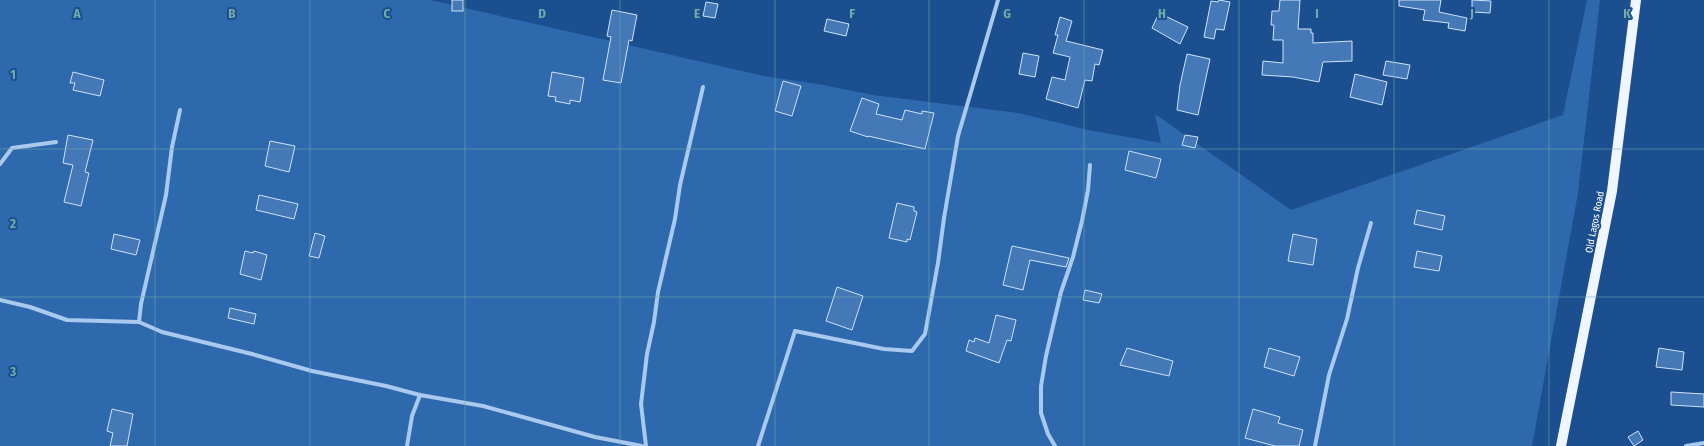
<svg xmlns="http://www.w3.org/2000/svg" width="1704" height="446" font-family="'Fira Sans Condensed',sans-serif">
<style>
.green{fill:#2e69ad}
.building{fill:#4478b7;stroke:#cfe3fa}
.lines{fill:none;stroke-linecap:round;stroke-linejoin:round}
.street{stroke:#a9c9ee;stroke-width:4}
.primary{stroke:#f0f6ff;stroke-width:10}
.grid{fill:none;stroke:#6fada8;stroke-width:1;stroke-opacity:0.55}
.labels{text-anchor:middle;stroke-width:4;stroke-linejoin:round;paint-order:stroke}
.street-label{font-size:10px;fill:#fff;stroke:#1b4f8f}
.grid-label{font-size:13px;text-anchor:middle;font-weight:bold;fill:#6fada8;stroke:#1b4f8f;stroke-width:4;stroke-linejoin:round;paint-order:stroke}
</style>
<rect width="100%" height="100%" fill="#1b4f8f"/>
<path class="green" d="M 0,0 L 430,0 L 764,76 L 823,85 L 873,95 L 1018,113 L 1088,130 L 1161,143 L 1155,114 L 1291,210 L 1563,115 L 1587,0 L 1600,0 L 1578,193 L 1532,446 L 0,446 Z"/>
<g class="building">
<rect x="452" y="0" width="11" height="11"/>
<path d="M 1219,0 L 1230,2 L 1224,30 L 1216,29 L 1214,39 L 1204,37 L 1211,1 L 1218,2 Z"/>
<path d="M 1280,0 L 1300,0 L 1298,29 L 1311,29 L 1311,33 L 1313,33 L 1313,43 L 1352,41 L 1352,61 L 1323,62 L 1319,82 L 1293,77 L 1262,75 L 1263,61 L 1283,63 L 1283,40 L 1273,40 L 1274,25 L 1271,25 L 1272,11 L 1279,11 Z"/>
<path d="M 1399,0 L 1441,0 L 1439,12 L 1467,18 L 1465,31 L 1448,28 L 1449,23 L 1423,20 L 1425,10 L 1399,6 Z"/>
<path d="M 1472,0 L 1491,1 L 1490,13 L 1472,12 Z"/>
<path d="M 706,2 L 718,4 L 715,18 L 703,16 Z"/>
<path d="M 612,10 L 637,15 L 632,41 L 629,40 L 621,83 L 603,80 L 611,37 L 607,36 Z"/>
<path d="M 1159,13 L 1188,27 L 1180,44 L 1152,28 Z"/>
<path d="M 1060,17 L 1072,21 L 1066,41 L 1103,50 L 1099,65 L 1095,64 L 1092,81 L 1085,80 L 1078,108 L 1046,99 L 1052,77 L 1065,80 L 1070,57 L 1053,53 L 1058,35 L 1055,35 Z"/>
<path d="M 827,19 L 849,24 L 846,36 L 824,31 Z"/>
<path d="M 1023,53 L 1039,56 L 1035,77 L 1019,74 Z"/>
<path d="M 1187,54 L 1210,59 L 1198,115 L 1177,110 L 1180,85 Z"/>
<path d="M 1386,61 L 1410,65 L 1407,79 L 1383,75 Z"/>
<path d="M 73,72 L 104,80 L 100,96 L 73,90 L 75,83 L 70,83 Z"/>
<path d="M 552,72 L 584,78 L 580,102 L 570,100 L 570,104 L 555,101 L 556,97 L 548,96 Z"/>
<path d="M 1355,74 L 1387,82 L 1382,105 L 1350,97 Z"/>
<path d="M 783,81 L 801,86 L 792,116 L 775,111 Z"/>
<path d="M 862,98 L 879,104 L 876,114 L 902,120 L 905,110 L 922,114 L 922,111 L 934,113 L 925,149 L 868,136 L 868,137 L 850,131 Z"/>
<path d="M 68,135 L 93,140 L 85,172 L 89,173 L 81,206 L 64,202 L 73,165 L 63,163 Z"/>
<path d="M 1185,135 L 1198,137 L 1195,148 L 1182,145 Z"/>
<path d="M 270,141 L 295,146 L 289,172 L 265,166 Z"/>
<path d="M 1129,151 L 1161,159 L 1156,178 L 1125,170 Z"/>
<path d="M 259,195 L 298,204 L 294,219 L 256,210 Z"/>
<path d="M 897,203 L 914,207 L 914,211 L 917,212 L 910,240 L 907,239 L 907,242 L 889,238 Z"/>
<path d="M 1417,210 L 1445,216 L 1442,230 L 1414,224 Z"/>
<path d="M 315,233 L 325,236 L 319,258 L 309,256 Z"/>
<path d="M 114,234 L 140,240 L 136,255 L 111,249 Z"/>
<path d="M 1293,234 L 1317,239 L 1313,265 L 1288,261 Z"/>
<path d="M 1012,246 L 1069,258 L 1066,267 L 1030,260 L 1023,290 L 1003,285 Z"/>
<path d="M 245,251 L 253,253 L 254,251 L 267,255 L 261,280 L 240,274 Z"/>
<path d="M 1417,251 L 1442,256 L 1439,271 L 1414,267 Z"/>
<path d="M 837,287 L 863,296 L 852,330 L 826,321 Z"/>
<path d="M 1085,290 L 1102,294 L 1099,303 L 1083,300 Z"/>
<path d="M 230,308 L 256,314 L 254,324 L 228,318 Z"/>
<path d="M 996,315 L 1016,320 L 1011,341 L 1007,340 L 999,363 L 966,351 L 969,340 L 974,342 L 975,338 L 989,343 Z"/>
<path d="M 1127,348 L 1173,361 L 1169,376 L 1120,365 Z"/>
<path d="M 1269,348 L 1300,357 L 1294,376 L 1264,367 Z"/>
<path d="M 1659,348 L 1684,352 L 1682,370 L 1656,367 Z"/>
<path d="M 1671,392 L 1704,394 L 1704,407 L 1671,405 Z"/>
<path d="M 112,409 L 133,414 L 127,446 L 110,446 L 113,433 L 107,431 Z"/>
<path d="M 1253,409 L 1280,417 L 1278,423 L 1303,430 L 1299,446 L 1275,446 L 1245,438 Z"/>
<path d="M 1638,431 L 1643,440 L 1634,446 L 1628,437 Z"/>
</g>
<g class="lines">
<g class="street">
<path d="M 180,110 L 172,147 L 166,195 L 141,304 L 139,322 L 162,332 L 252,354 L 312,371 L 386,386 L 420,395"/>
<path d="M 0,164 L 12,148 L 56,142"/>
<path d="M 0,300 L 30,307 L 67,320 L 139,322"/>
<path d="M 407,446 L 412,416 L 420,395 L 483,406 L 595,437 L 642,446"/>
<path d="M 646,446 L 641,404 L 647,354 L 654,322 L 658,292 L 675,219 L 680,185 L 703,87"/>
<path d="M 758,446 L 795,331 L 884,349 L 912,351 L 925,334 L 938,263 L 944,218 L 958,136 L 998,0"/>
<path d="M 1055,446 L 1048,434 L 1041,413 L 1041,386 L 1046,356 L 1061,292 L 1073,257 L 1082,221 L 1088,190 L 1090,165"/>
<path d="M 1315,446 L 1329,375 L 1347,319 L 1358,268 L 1371,223"/>
<path d="M 1686,446 L 1704,443"/>
</g>
<path class="primary" d="M 1561,446 L 1612,191 L 1636,0"/>
</g>
<path class="grid" d="M 155,0 L 155,446M 310,0 L 310,446M 465,0 L 465,446M 620,0 L 620,446M 775,0 L 775,446M 929,0 L 929,446M 1084,0 L 1084,446M 1239,0 L 1239,446M 1394,0 L 1394,446M 1549,0 L 1549,446M 0,149 L 1704,149M 0,297 L 1704,297"/>
<g class="labels">
<g class="street-label">
<text transform="translate(1594 222) rotate(-79)" y="4">Old Lagos Road</text>
</g>
</g>
<g class="grid-label">
<text x="77" y="18">A</text>
<text x="232" y="18">B</text>
<text x="387" y="18">C</text>
<text x="542" y="18">D</text>
<text x="697" y="18">E</text>
<text x="852" y="18">F</text>
<text x="1007" y="18">G</text>
<text x="1162" y="18">H</text>
<text x="1317" y="18">I</text>
<text x="1472" y="18">J</text>
<text x="1627" y="18">K</text>
<text x="13" y="79">1</text>
<text x="13" y="228">2</text>
<text x="13" y="376">3</text>
</g>
</svg>
